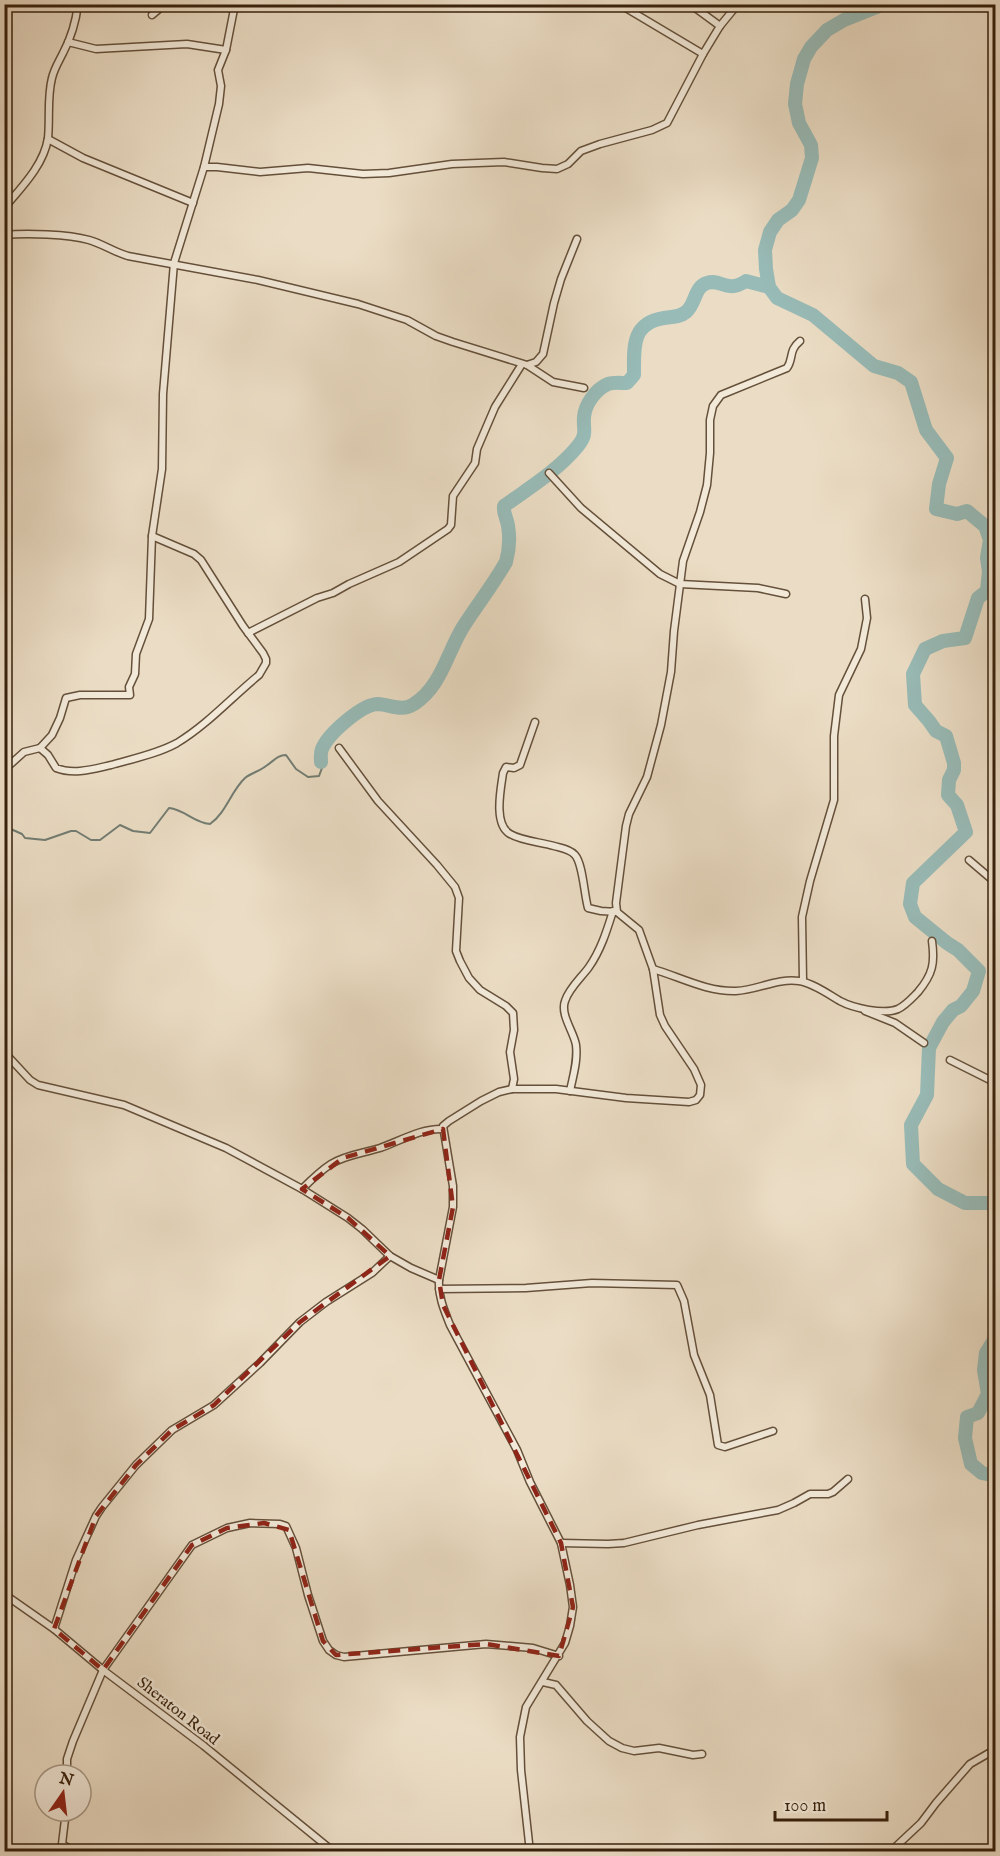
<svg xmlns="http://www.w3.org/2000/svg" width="1000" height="1856" font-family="'IM FELL English',serif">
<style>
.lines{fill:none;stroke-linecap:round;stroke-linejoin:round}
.stream{stroke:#727d73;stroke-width:2}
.river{stroke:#98bbb7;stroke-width:14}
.street-casing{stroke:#65503a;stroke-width:9}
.street{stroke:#f2e9d9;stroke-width:6}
.marked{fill:none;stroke:#8f2418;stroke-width:4.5;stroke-dasharray:12 8;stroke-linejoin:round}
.labels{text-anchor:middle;stroke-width:5;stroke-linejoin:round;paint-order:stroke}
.street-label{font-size:16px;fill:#38210c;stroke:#f2e9d9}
</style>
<rect width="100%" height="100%" fill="#ebddc5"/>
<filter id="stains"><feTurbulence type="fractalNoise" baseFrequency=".00333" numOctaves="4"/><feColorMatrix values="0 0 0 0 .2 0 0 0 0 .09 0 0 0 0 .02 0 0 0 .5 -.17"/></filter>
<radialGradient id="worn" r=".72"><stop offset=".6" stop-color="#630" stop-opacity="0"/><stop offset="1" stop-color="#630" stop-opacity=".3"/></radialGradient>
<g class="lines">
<path class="stream" d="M 4,826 L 22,834 L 25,838 L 45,840 L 71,831 L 76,831 L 91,840 L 100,840 L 120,825 L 133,831 L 150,833 L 169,808 C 186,810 192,822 210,824 C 226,813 231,791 245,778 C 251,773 260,771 266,766 C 274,761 277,755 286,755 L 296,769 L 308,777 L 319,776 L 322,768 L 321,762"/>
<g class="river">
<path d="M 884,4 L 844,20 L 827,30 L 811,47 L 804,59 L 797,84 L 795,104 L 799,123 L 811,145 L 812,158 L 799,200 L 792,210 L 778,220 L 770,232 L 765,250 L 766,269 L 769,287 L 777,298 L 813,315 L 874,366 L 898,373 L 911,382 L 926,430 L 947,458 L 939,484 L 936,509 L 957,514 L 967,511 L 985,526 L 990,540 L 987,558 L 989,571 L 987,591 L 978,598 L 965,638 L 943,641 L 925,649 L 913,674 L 915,705 L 929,721 L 936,731 L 946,736 L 954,763 L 954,770 L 949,780 L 948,795 L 957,805 L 966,832 L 913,883 L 910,904 L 915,917 L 947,943 L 958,950 L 979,971 L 973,991 L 961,1006 L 953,1010 L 943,1022 L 929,1048 L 927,1095 L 911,1125 L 913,1164 L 938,1189 L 965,1203 L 992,1203 L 996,1212"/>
<path d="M 321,762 C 321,758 320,753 322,749 C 328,734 362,704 378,704 C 391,705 402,712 414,704 C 441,687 447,653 463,627 C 477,605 493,585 506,562 C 509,551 510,537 508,526 C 507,518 503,514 504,506 C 529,488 557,471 577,447 C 588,434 583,431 584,417 C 585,404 596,389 608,384 C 613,382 621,383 627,383 L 634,375 C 634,348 631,323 664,318 C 672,317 680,317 686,312 C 696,304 694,287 707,283 C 721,278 726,294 746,281 L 769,287"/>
<path d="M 996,1337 L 986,1353 L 984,1370 L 988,1394 L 978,1413 L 967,1417 L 965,1438 L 971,1464 L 982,1473 L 996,1476"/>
</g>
<defs>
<g id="street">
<path d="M 619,4 L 703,54"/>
<path d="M 690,4 L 720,26"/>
<path d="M 152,15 L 165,4"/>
<path d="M 68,42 L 96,49 L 187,44 L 226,50"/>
<path d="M 48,139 L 83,158 L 193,203"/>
<path d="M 204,167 L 217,167 L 260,172 L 308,168 L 363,174 L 389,173 L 452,164 L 504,162 L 542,168 L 557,169 L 568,164 L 581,151 L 600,144 L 652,130 L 667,123 L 703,54 L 720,26 L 738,4"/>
<path d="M 4,208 C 21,188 44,165 48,138 C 50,118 47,97 52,78 C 54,69 59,61 63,53 C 71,38 76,21 78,4"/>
<path d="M 4,235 C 26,233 68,234 89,240 C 103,244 114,252 128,256 L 258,280 L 358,304 L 407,320 L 436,336 L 453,342 L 527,365 L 553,382 L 584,388"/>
<path d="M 527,365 L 536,362 L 543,354 L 554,303 L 561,279 L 577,239"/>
<path d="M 549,473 L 581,508 L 660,574 L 680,584 L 758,588 L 786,594"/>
<path d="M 248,633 L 317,598 L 333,593 L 349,584 L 399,562 L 448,529 L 451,525 L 453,496 L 475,463 L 477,449 L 495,407 L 522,364"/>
<path d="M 535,722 L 520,765 L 514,768 L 506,767 L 503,773 C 501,788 493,824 510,834 C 522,841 540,842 554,846 C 561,848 570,849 575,855 C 583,864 584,894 588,908 L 601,911 L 617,912"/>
<path d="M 40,748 L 48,755 L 56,768 C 74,775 93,769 111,765 C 132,759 157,754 177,743 C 207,725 232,697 259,675 L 266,663 L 266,659 L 263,653 L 243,626 L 201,560 L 194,554 L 152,536"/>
<path d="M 339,748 L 378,801 L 437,865 L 455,887 L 459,898 L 456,951 L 460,961 L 469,978 L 480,990 L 506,1006 L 513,1013 L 514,1030 L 510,1052 L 514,1079 L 512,1089"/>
<path d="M 4,770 L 24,752 L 40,748 L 52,735 L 60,718 L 66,698 L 80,695 L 130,695 L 129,687 L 135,674 L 136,654 L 149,619 L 152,536 L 162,469 L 163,394 L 174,263 L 204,167 L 219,104 L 221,86 L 218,70 L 226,50 L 235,4"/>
<path d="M 969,860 L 996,883"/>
<path d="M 653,969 C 680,977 707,992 736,991 C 758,990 777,978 799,981 C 813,983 828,994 840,1001 C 853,1008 884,1015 898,1009 C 906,1005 912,998 918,992 C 933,974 935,963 932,941"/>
<path d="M 803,981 L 802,917 L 810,881 L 834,800 L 834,736 L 839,695 L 861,649 L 867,618 L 865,599"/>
<path d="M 865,1011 L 895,1023 L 924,1043"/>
<path d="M 4,1052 L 30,1080 L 38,1085 L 124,1105 L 226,1148 L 302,1189 L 348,1218 L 362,1229 L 390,1256 L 411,1268 L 439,1280"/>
<path d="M 950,1060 L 996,1083"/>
<path d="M 570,1091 C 573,1076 578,1061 576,1045 C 574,1032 560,1015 565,1001 C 569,988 582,977 589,967 C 601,950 607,930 613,911"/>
<path d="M 302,1189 C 311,1180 320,1171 331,1164 C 345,1155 364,1153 380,1148 C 400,1141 421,1128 443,1129"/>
<path d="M 439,1289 L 526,1288 L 592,1283 L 677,1285 L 684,1301 L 694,1355 L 710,1395 L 718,1445 L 725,1447 L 773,1431"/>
<path d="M 561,1543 L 608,1544 L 624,1543 L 698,1525 L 778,1510 L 794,1503 L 810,1494 L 828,1494 L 833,1492 L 848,1479"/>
<path d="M 4,1594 L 54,1629 L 103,1670 L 204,1746 L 334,1852"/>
<path d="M 54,1629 L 76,1560 L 96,1516 L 102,1507 L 136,1465 L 172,1430 L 214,1405 L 260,1363 L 300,1322 L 326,1302 L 372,1273 L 390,1256"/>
<path d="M 543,1682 L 556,1685 L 587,1721 L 609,1741 L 622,1748 L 634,1751 L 659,1748 L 693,1755 L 702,1754"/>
<path d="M 67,1775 L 67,1759 L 73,1741 L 103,1670 L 192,1545 L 227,1528 L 250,1523 L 280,1524 L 286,1526 L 296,1548 L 308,1595 L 323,1641 L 329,1650 L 336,1655 L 344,1657 L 486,1644 L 533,1648 L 559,1656"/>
<path d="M 66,1811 L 62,1844 L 70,1849 L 90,1852"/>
<path d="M 530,1852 L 521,1770 L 520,1737 L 526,1707 L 565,1643 L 570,1626 L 573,1607 L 570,1585 L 561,1543 L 530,1482 L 517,1450 L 450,1325 C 444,1310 438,1296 439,1280 L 453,1207 L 453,1186 L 443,1126 L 449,1121 L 481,1101 L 499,1092 L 512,1089 L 556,1089 L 626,1098 L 689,1102 L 696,1100 L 700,1095 L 701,1085 L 694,1069 L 665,1026 L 660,1015 L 653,969 L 639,930 L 617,912 L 616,903 L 626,826 L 629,814 L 647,777 L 661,725 L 671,672 L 674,631 L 683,561 L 700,512 L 707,485 L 710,453 L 710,420 L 713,406 L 721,395 L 787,368 C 794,358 788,351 800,341"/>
<path d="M 890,1852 L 921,1823 L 936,1803 L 970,1764 L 996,1749"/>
</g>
</defs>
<use href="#street" class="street-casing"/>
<use href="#street" class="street"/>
</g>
<path class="marked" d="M 443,1129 L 453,1207 L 439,1280 L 443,1305 L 561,1543 L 573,1607 L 559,1656 L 486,1644 L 336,1655 L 323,1641 L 289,1530 L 264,1523 L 227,1528 L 192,1545 L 103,1670 L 54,1629 L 96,1516 L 136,1465 L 172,1430 L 214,1405 L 300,1322 L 390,1256 L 348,1218 L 302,1189 L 343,1158 Z"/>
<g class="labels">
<g class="street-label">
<text transform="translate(179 1710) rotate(38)" y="6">Sheraton Road</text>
</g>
</g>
<rect width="1000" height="1856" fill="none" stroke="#ebddc5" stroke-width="24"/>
<rect x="6" y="6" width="988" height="1844" fill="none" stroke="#38210c" stroke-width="3"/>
<rect x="12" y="12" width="976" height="1832" fill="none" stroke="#38210c" stroke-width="1.5"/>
<g transform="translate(63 1793) rotate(14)"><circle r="28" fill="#f2e9d9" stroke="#a89987" stroke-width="1.5"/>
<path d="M0-4.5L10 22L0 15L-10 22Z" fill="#8f2418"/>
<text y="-9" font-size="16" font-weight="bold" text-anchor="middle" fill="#38210c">N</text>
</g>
<path d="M775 1811v9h112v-9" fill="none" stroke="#38210c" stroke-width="3"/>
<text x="784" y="1811" font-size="18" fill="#38210c" stroke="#f2e9d9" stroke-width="4.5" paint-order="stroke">100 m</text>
<rect width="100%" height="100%" filter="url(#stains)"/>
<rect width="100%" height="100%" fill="url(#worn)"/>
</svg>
